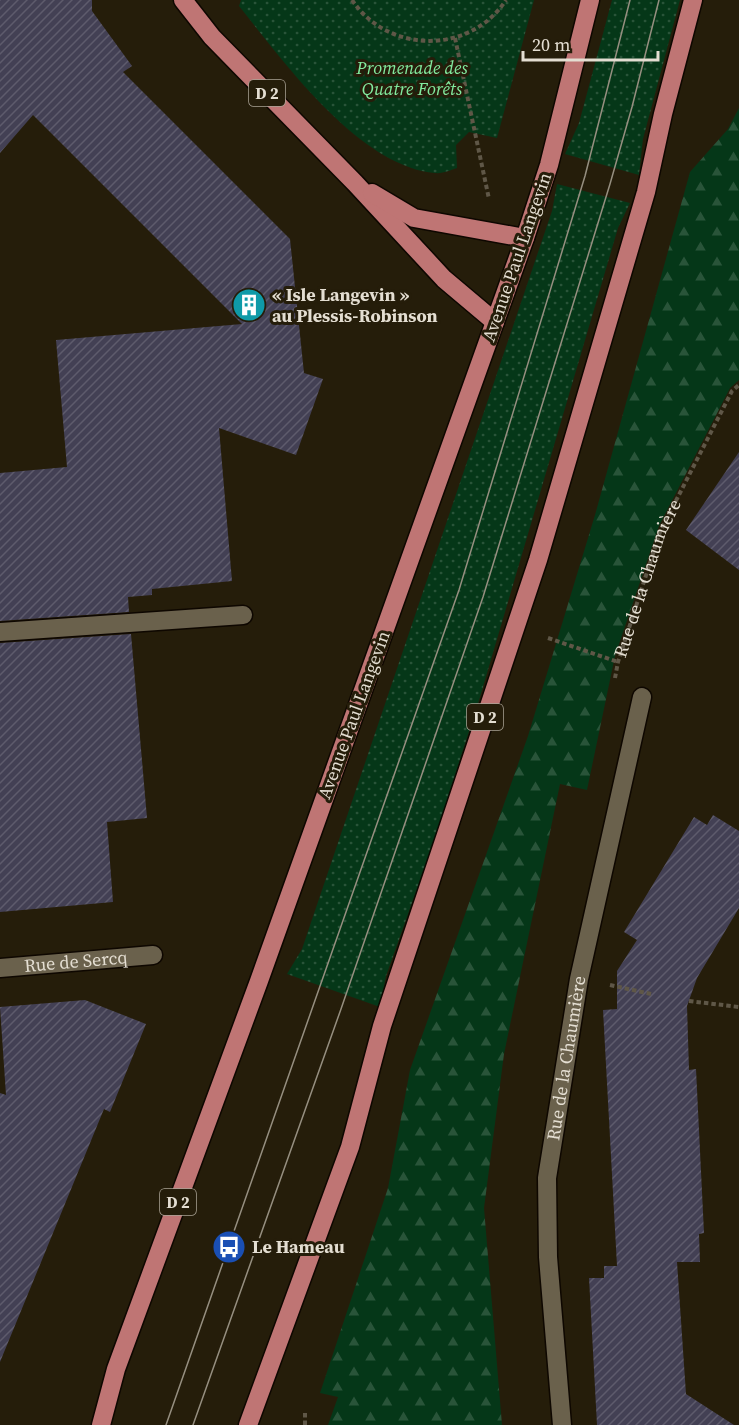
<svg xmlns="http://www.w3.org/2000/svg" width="739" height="1425" font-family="'Source Serif 4',serif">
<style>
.grass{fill:url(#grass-dots)}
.forest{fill:url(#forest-firs)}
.building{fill:url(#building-hatch)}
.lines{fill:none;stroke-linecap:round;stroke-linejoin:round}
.minor-casing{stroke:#0e0700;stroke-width:21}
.major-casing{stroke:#0e0700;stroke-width:21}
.path{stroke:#5f5747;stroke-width:4;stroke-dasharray:4.5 3;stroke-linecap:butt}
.minor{stroke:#6a614c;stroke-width:18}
.major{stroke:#bf7574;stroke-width:18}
.tram{stroke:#968f80;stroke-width:1.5}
.labels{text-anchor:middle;stroke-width:6;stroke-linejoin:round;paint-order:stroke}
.shield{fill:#251d0a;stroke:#aba496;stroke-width:1.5}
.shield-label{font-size:16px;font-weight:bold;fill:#e4ded2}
.park-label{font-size:18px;font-style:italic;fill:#82eb9f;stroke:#251d0a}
.street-label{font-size:18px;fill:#e4ded2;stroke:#251d0a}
.poi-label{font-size:18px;font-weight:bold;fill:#e4ded2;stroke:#251d0a;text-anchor:start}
</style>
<defs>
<pattern id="grass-dots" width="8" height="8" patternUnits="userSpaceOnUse" patternTransform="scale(1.5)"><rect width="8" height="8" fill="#053718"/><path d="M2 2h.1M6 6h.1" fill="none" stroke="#295439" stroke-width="1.8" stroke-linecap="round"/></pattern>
<pattern id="forest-firs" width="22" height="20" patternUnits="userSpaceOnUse" patternTransform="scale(1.5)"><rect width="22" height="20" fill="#053718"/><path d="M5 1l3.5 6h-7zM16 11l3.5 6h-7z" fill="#295439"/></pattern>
<pattern id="building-hatch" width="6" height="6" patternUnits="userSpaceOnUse" patternTransform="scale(1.5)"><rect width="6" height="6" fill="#434054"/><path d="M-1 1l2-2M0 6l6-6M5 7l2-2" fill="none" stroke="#5e5b6c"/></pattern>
</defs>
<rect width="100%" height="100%" fill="#251d0a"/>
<g class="grass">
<path d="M 241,0 L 534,0 L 497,138 L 469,132 L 456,145 L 457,168 C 451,170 442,174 435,173 C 359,166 284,62 239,6 Z"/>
<path d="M 612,0 L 680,0 L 643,139 L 639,175 L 565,154 L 579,123 Z"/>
<path d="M 557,184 L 630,203 L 618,228 L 480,697 L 434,841 L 386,976 L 380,1007 L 287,974 L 302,949 L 552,211 Z"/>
</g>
<path class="forest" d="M 739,108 L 739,380 L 730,388 L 659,526 L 615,656 L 587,790 L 560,784 L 504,1054 L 484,1208 L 502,1425 L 328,1425 L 338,1397 L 320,1393 L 388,1188 L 410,1070 L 528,736 L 595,515 L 690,172 L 728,129 Z"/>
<g class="building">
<path d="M 0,0 L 92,0 L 92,11 L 132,66 L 123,72 L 290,239 L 304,373 L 323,379 L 296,455 L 219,428 L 232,581 L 152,589 L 152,595 L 128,597 L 129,612 L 0,621 L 0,473 L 67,467 L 56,340 L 242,324 L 33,115 L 0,153 Z"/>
<path d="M 739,452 L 739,570 L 686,530 Z"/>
<path d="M 131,634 L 147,818 L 107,822 L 113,902 L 0,912 L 0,643 Z"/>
<path d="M 713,815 L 739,831 L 739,908 L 697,978 L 687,1006 L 689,1070 L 696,1069 L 704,1233 L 699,1234 L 700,1262 L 677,1262 L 686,1394 L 734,1425 L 597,1425 L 589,1278 L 604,1278 L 604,1266 L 617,1266 L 603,1010 L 617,1009 L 617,971 L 637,940 L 624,932 L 694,817 L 707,825 Z"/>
<path d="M 85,1000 L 146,1024 L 110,1112 L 104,1109 L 0,1362 L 0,1093 L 6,1095 L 0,1007 Z"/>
</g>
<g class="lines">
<defs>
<g id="minor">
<path d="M 0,632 L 243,615"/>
<path id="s2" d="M 0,968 L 153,955"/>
<path id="s3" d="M 562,1425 L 548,1257 L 547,1178 L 579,979 L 642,697"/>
</g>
<g id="major">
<path d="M 183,0 L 212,37 L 355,183 L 444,279 L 495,322"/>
<path d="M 372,193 L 414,218 L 525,238"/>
<path d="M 101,1425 L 116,1369 L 259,981 L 525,238 L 549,165 L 590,0"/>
<path d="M 248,1425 L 350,1147 L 382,1026 L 538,560 L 646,192 L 663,114 L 693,0"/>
</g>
</defs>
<use href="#minor" class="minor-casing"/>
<use href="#major" class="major-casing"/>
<g class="path">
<path d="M 352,0 C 388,54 470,55 506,0"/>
<path d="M 455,38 L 489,199"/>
<path d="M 548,638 L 618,662"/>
<path id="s1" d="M 615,678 L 618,662 L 660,532 L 732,391 L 739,385"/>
<path d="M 610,985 L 651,994"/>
<path d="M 689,1001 L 739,1007"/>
<path d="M 305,1425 L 305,1413"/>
</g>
<use href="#minor" class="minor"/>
<use href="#major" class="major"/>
<g class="tram">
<path d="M 166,1425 L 459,590 L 585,176 L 630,0"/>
<path d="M 193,1425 L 341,1009 L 483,597 L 610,184 L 632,107 L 659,0"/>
</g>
</g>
<defs>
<symbol id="building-disc" viewBox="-11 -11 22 22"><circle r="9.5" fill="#0f9aa8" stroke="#251d0a"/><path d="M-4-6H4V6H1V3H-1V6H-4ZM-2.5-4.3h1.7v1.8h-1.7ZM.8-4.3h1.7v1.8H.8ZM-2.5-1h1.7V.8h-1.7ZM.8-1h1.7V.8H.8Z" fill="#fff"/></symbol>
<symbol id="bus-disc" viewBox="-11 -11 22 22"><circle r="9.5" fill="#1a4fb4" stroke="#251d0a"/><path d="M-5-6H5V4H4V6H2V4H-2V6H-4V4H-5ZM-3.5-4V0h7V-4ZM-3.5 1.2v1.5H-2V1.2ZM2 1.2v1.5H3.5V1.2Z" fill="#fff"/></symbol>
</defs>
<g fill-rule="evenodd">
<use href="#building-disc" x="230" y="286" width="38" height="38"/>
<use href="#bus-disc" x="210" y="1228" width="38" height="38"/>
</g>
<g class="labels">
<g class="shield">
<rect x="249" y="80" width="36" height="26" rx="4.5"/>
<rect x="467" y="704" width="36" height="26" rx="4.5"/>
<rect x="160" y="1189" width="36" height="26" rx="4.5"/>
</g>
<g class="shield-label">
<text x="267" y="99">D 2</text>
<text x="485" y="723">D 2</text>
<text x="178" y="1208">D 2</text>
</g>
<g class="park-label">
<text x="412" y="74">Promenade des<tspan x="412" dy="21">Quatre Forêts</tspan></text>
</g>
<g class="street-label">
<text transform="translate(517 257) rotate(-71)" y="6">Avenue Paul Langevin</text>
<text dy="6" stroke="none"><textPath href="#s1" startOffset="105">Rue de la Chaumière</textPath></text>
<text transform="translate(354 715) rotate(-70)" y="6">Avenue Paul Langevin</text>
<text dy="6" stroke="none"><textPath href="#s2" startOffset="76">Rue de Sercq</textPath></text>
<text dy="6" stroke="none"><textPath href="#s3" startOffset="369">Rue de la Chaumière</textPath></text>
</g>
<g class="poi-label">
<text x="272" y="301">« Isle Langevin »<tspan x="272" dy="21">au Plessis-Robinson</tspan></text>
<text x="252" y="1253">Le Hameau</text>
</g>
</g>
<path d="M523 51v9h135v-9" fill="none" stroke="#e4ded2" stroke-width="3"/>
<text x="532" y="51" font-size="18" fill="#e4ded2" stroke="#251d0a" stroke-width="4.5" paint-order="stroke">20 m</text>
</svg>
